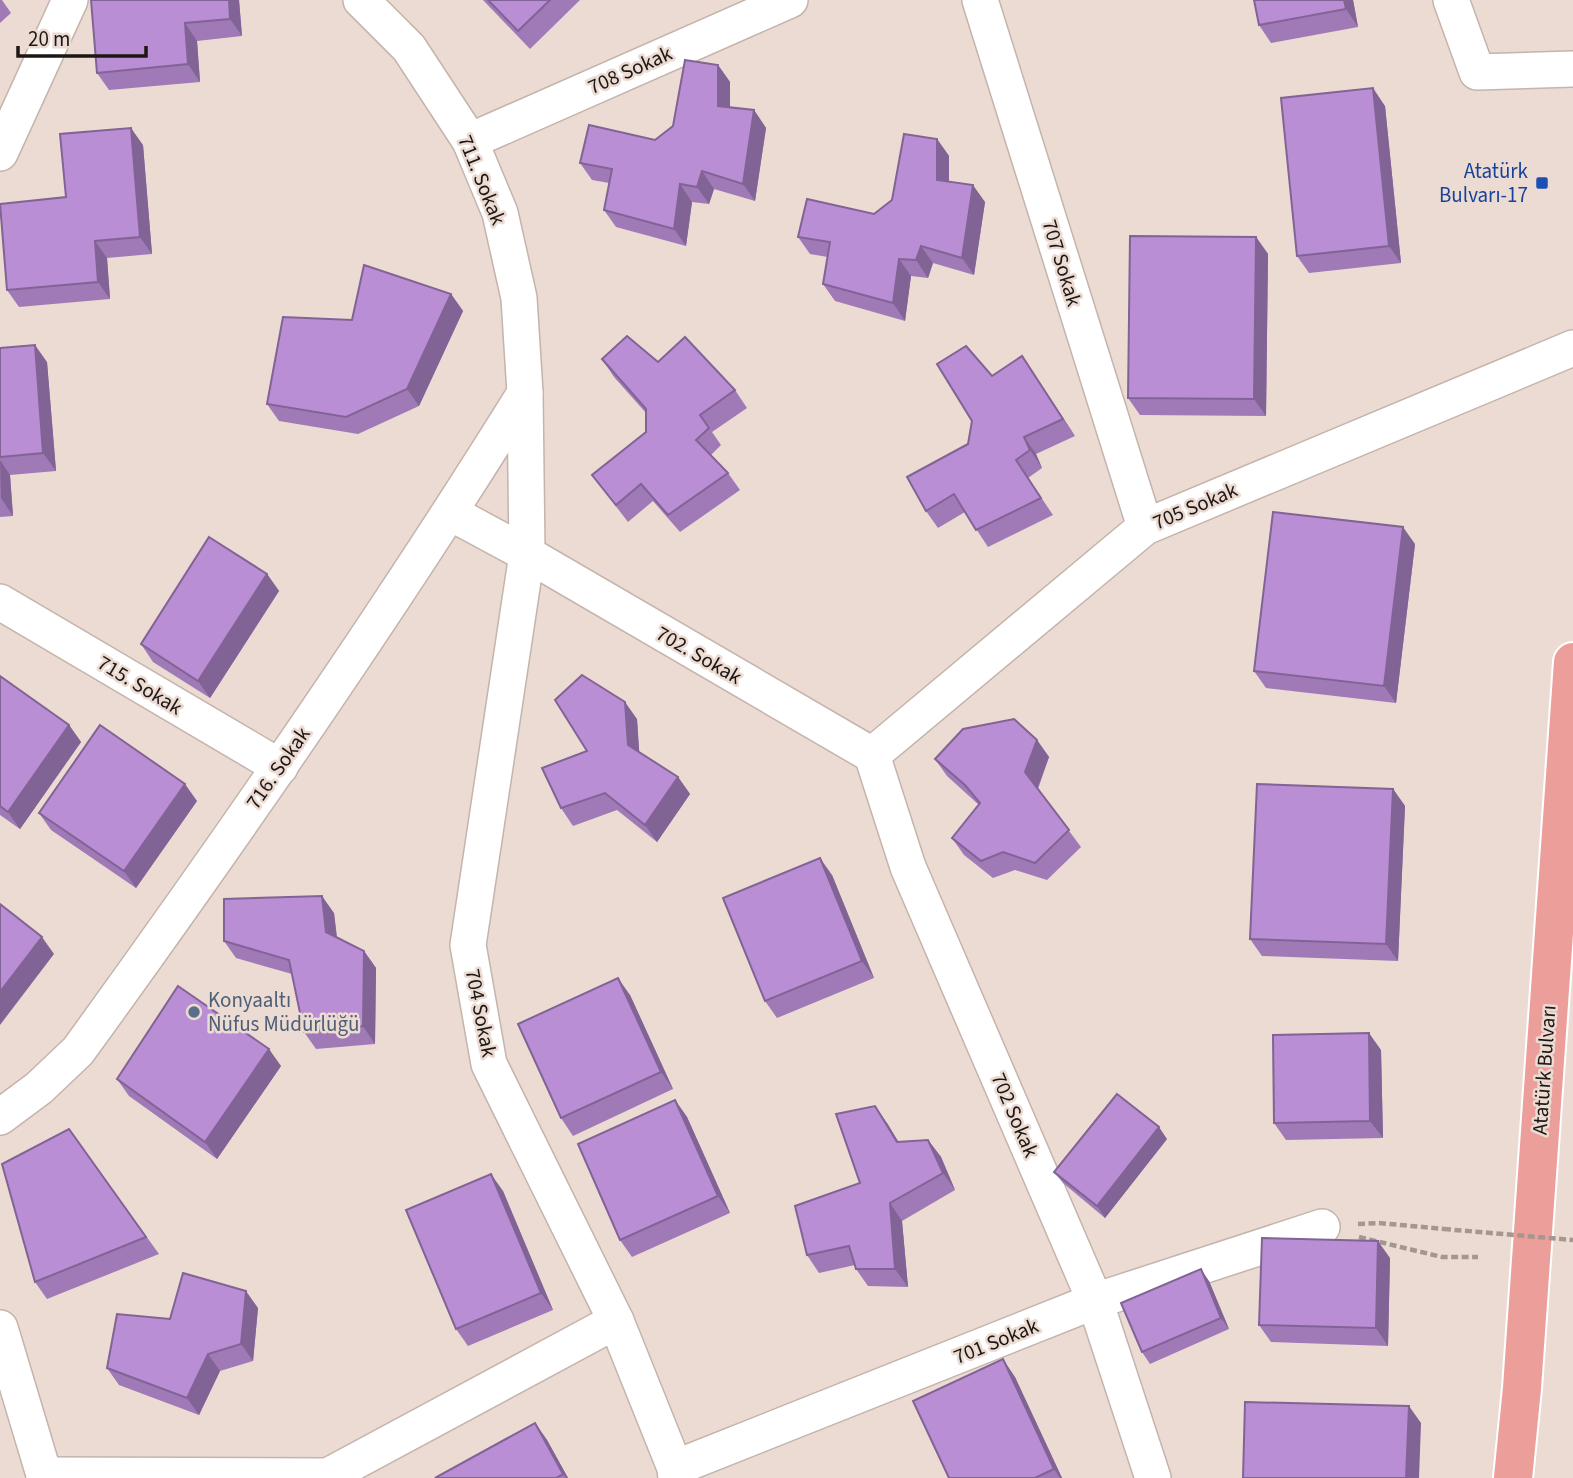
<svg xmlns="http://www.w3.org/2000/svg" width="1573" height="1478" font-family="'Source Sans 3',sans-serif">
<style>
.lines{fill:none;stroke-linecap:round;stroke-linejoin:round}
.street-casing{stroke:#c4b4ac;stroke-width:38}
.primary-casing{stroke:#fff;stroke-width:42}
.path{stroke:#a49790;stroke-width:4.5;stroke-dasharray:7 3.5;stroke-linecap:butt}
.street{stroke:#fff;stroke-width:35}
.primary{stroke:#ec9e9b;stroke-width:38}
.path-bridge{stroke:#a49790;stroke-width:4.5;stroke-dasharray:7 3.5;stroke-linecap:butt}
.wall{fill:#9f7ab7}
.shaded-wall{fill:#826395}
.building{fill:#b98ed5;stroke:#826395;stroke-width:2}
.transit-dot{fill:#1a4fb4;stroke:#ecdbd3;stroke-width:2.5}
.service-dot{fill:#5c6f8a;stroke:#ecdbd3;stroke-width:2.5}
.labels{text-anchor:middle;stroke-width:5;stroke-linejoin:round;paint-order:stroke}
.street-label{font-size:21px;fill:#1d1714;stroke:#ecdbd3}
.transit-label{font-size:21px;fill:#164399;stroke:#ecdbd3;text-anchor:end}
.service-label{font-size:21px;fill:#4e5e75;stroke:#ecdbd3;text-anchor:start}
</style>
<rect width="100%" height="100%" fill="#ecdbd3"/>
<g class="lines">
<defs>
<g id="street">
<path d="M 361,0 L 409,48 L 470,141 L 500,213 L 519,298 L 525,393 L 527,554 L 468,945 L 489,1064 L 616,1321 L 675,1468 L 676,1478"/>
<path d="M 980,0 L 1145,527"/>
<path d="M 1451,0 L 1477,72 L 1573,69"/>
<path d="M 470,141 L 790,0"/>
<path d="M 0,153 L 70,0"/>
<path d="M 451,513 L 527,554 L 872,755"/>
<path d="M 0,602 L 280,767"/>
<path d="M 872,755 L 1145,527 L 1573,348"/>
<path d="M 872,755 L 908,867 L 1095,1301 L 1153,1478"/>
<path d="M 0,1117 L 39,1088 L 78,1051 C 234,836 385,618 525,393"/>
<path d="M 0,1328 L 45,1478"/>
<path d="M 675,1468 L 1095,1301 L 1322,1227"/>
<path d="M 44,1475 L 328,1476 L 616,1321"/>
</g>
<path id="primary" d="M 1513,1478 L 1522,1388 L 1573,662"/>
</defs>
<use href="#street" class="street-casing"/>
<use href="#primary" class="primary-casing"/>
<g class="path">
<path d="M 1358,1224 L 1379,1223 L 1444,1229"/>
<path d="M 1359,1237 L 1442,1257 L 1478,1257"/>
</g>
<use href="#street" class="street"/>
<use href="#primary" class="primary"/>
<path class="path-bridge" d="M 1444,1229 L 1573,1240"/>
</g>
<g class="wall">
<path d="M 0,0 L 2,0 L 11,13 L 0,23 Z"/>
<path d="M 91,0 L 239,0 L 242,36 L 197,41 L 200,82 L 109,90 L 97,73 Z"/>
<path d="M 483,0 L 580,0 L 530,49 Z"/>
<path d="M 1353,0 L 1358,27 L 1271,43 L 1259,25 Z"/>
<path d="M 718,65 L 730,82 L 730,107 L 754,110 L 766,128 L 755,201 L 714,189 L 709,204 L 692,202 L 686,246 L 616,227 L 604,210 L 609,183 L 592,180 L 580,163 L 655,140 L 673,126 Z"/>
<path d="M 1385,106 L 1401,263 L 1309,273 L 1297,256 Z"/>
<path d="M 937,139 L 949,156 L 949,181 L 985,202 L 974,275 L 933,263 L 928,278 L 911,276 L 905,321 L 835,301 L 823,284 L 828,257 L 810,254 L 798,237 L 874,214 L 892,200 Z"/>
<path d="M 143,145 L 152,254 L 107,258 L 110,299 L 19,307 L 7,290 L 66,197 Z"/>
<path d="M 1256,237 L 1268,254 L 1266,416 L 1140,415 L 1128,398 Z"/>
<path d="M 451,294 L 463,311 L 419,406 L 358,434 L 279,421 L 267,404 L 352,320 Z"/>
<path d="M 0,348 L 47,362 L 56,471 L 10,475 L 13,516 L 0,517 Z"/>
<path d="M 602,359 L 658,362 L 735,390 L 747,408 L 712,432 L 721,445 L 711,455 L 728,473 L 740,490 L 680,532 L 653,501 L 628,522 L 592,475 L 646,432 L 646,413 L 614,377 Z"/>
<path d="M 1034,374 L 1075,436 L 1036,454 L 1042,468 L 1028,478 L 1053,515 L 988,547 L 965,512 L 938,528 L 926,511 L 968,444 L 992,376 Z"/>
<path d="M 1415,544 L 1396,703 L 1266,688 L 1254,671 Z"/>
<path d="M 267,574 L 279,591 L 210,698 L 153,662 L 141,644 Z"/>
<path d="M 0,676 L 69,725 L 81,742 L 20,829 L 0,815 Z"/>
<path d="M 637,719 L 639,752 L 678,777 L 690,794 L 657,842 L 617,810 L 573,826 L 561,808 L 587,751 Z"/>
<path d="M 1037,740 L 1049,757 L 1038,789 L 1081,847 L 1047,880 L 1015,870 L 993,878 L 964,855 L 952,838 L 979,805 L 947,776 L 935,759 Z"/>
<path d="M 1393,789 L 1405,806 L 1398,961 L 1262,956 L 1250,939 Z"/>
<path d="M 197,801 L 136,888 L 51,830 L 39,813 Z"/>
<path d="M 832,875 L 874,978 L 777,1018 L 765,1001 Z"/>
<path d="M 334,913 L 337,937 L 364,951 L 376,968 L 375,1044 L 316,1049 L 304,1032 L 292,974 L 236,958 L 224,941 Z"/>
<path d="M 630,995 L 673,1089 L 573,1136 L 561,1118 Z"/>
<path d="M 1381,1050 L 1383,1138 L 1286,1140 L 1274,1123 Z"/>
<path d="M 281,1066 L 217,1159 L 129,1096 L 117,1079 Z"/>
<path d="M 675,1100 L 687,1117 L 730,1213 L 632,1257 L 620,1240 Z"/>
<path d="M 887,1123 L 898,1142 L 928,1140 L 941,1157 L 955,1190 L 902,1221 L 908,1287 L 868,1286 L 856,1269 L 855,1265 L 819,1273 L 807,1255 L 860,1183 Z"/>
<path d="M 69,1129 L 159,1254 L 47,1299 L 35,1282 Z"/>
<path d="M 1167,1139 L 1105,1218 L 1063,1183 L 1054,1172 Z"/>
<path d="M 503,1191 L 553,1310 L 468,1346 L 456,1329 Z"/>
<path d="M 1390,1258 L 1388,1346 L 1271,1342 L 1259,1325 Z"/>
<path d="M 1209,1281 L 1229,1329 L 1150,1364 L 1142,1352 Z"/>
<path d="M 258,1308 L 253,1361 L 220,1371 L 199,1415 L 119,1385 L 107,1368 L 170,1319 Z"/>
<path d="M 1015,1377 L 1062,1478 L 949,1478 Z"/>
<path d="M 535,1423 L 547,1440 L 568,1478 L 435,1478 Z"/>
</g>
<g class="shaded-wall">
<path d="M 229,0 L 239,0 L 242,36 L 230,19 Z"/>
<path d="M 1344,0 L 1353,0 L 1358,27 L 1346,9 Z"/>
<path d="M 185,23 L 197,41 L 200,82 L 188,64 Z"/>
<path d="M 718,65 L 730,82 L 730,123 L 718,106 Z"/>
<path d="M 1373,88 L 1385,106 L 1401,263 L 1389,246 Z"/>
<path d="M 754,110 L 766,128 L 755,201 L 743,184 Z"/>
<path d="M 131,128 L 143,145 L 152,254 L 140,237 Z"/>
<path d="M 937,139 L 949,156 L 949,197 L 937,180 Z"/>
<path d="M 702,171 L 714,189 L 709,204 L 697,187 Z"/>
<path d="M 680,184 L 692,202 L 686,246 L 674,229 Z"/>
<path d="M 973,185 L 985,202 L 974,275 L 962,258 Z"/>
<path d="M 1256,237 L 1268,254 L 1266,416 L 1254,399 Z"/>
<path d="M 95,241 L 107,258 L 110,299 L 98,282 Z"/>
<path d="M 921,246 L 933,263 L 928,278 L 916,260 Z"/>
<path d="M 899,259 L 911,276 L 905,321 L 893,303 Z"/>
<path d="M 451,294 L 463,311 L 419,406 L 407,389 Z"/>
<path d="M 35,345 L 47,362 L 56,471 L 43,453 Z"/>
<path d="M 1022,356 L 1034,374 L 1075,436 L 1063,419 Z"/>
<path d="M 1024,437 L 1036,454 L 1042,468 L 1030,450 Z"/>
<path d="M 0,460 L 10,475 L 13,516 L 1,498 Z"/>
<path d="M 1403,527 L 1415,544 L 1396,703 L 1384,686 Z"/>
<path d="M 267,574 L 279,591 L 210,698 L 198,681 Z"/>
<path d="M 625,702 L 637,719 L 640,762 L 628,745 Z"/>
<path d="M 69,725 L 81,742 L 20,829 L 8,812 Z"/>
<path d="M 1037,740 L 1049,757 L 1037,789 L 1025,772 Z"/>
<path d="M 678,777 L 690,794 L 657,842 L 645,825 Z"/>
<path d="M 185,784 L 197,801 L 136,888 L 124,871 Z"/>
<path d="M 1393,789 L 1405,806 L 1398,961 L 1386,944 Z"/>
<path d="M 820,858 L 832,875 L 874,978 L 862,961 Z"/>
<path d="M 322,896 L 334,913 L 338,949 L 326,932 Z"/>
<path d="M 42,937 L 54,954 L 0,1025 L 0,992 Z"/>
<path d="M 364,951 L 376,968 L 375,1044 L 363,1026 Z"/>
<path d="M 618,978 L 630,995 L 673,1089 L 661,1072 Z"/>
<path d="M 1369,1033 L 1381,1050 L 1383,1138 L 1370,1121 Z"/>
<path d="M 269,1049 L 281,1066 L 217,1159 L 205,1142 Z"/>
<path d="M 675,1100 L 687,1117 L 730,1213 L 718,1196 Z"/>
<path d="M 875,1106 L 887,1123 L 909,1159 L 897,1142 Z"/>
<path d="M 1159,1127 L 1167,1139 L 1105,1218 L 1097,1206 Z"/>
<path d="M 928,1140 L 941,1157 L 955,1190 L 943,1173 Z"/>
<path d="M 491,1174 L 503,1191 L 553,1310 L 541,1293 Z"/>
<path d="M 890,1203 L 902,1221 L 908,1287 L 895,1269 Z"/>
<path d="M 1378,1241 L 1390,1258 L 1388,1346 L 1376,1328 Z"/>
<path d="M 1201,1269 L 1209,1281 L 1229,1329 L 1221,1318 Z"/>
<path d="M 246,1291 L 258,1308 L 253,1361 L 241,1344 Z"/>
<path d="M 208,1354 L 220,1371 L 199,1415 L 187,1398 Z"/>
<path d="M 1003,1359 L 1015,1377 L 1062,1478 L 1060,1478 L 1054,1469 Z"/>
<path d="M 1409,1406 L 1421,1423 L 1419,1478 L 1406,1478 Z"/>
<path d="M 535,1423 L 547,1440 L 568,1478 L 566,1478 L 563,1474 Z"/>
</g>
<g class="building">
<path d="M 91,0 L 229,0 L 230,19 L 185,23 L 188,64 L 97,73 Z"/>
<path d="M 488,0 L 550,0 L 518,31 Z"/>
<path d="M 1254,0 L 1344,0 L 1346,9 L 1259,25 Z"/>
<path d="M 685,60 L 718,65 L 718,106 L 754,110 L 743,184 L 702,171 L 697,187 L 680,184 L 674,229 L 604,210 L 612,169 L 580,163 L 589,125 L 655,140 L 673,126 Z"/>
<path d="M 1373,88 L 1389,246 L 1297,256 L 1281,98 Z"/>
<path d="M 131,128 L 140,237 L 95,241 L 98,282 L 7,290 L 0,204 L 66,197 L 60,134 Z"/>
<path d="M 904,134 L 937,139 L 937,180 L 973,185 L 962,258 L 921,246 L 916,260 L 899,259 L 893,303 L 823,284 L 830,242 L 798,237 L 807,199 L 874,214 L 892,200 Z"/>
<path d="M 1130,236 L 1256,237 L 1254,399 L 1128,398 Z"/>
<path d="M 364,265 L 451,294 L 407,389 L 346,417 L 267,404 L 283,317 L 352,320 Z"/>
<path d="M 627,336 L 658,362 L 685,337 L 735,390 L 700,415 L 709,428 L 696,440 L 728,473 L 668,515 L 641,484 L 616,505 L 592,475 L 646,432 L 646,409 L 602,359 Z"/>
<path d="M 35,345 L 43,453 L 0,457 L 0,348 Z"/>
<path d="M 966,346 L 992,376 L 1022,356 L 1063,419 L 1024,437 L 1030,450 L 1016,460 L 1041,498 L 976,530 L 954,494 L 926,511 L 907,477 L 968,444 L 972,421 L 937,364 Z"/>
<path d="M 1273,512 L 1403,527 L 1384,686 L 1254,671 Z"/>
<path d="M 209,537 L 267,574 L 198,681 L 141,644 Z"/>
<path d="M 582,675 L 625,702 L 628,745 L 678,777 L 645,825 L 605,793 L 561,808 L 542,768 L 587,751 L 555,700 Z"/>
<path d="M 0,676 L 69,725 L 8,812 L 0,806 Z"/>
<path d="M 1014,719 L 1037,740 L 1025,772 L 1069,830 L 1035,863 L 1003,852 L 981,861 L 952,838 L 980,803 L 965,785 L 935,759 L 963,729 Z"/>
<path d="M 100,725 L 185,784 L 124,871 L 39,813 Z"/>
<path d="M 1257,784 L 1393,789 L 1386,944 L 1250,939 Z"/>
<path d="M 820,858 L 862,961 L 765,1001 L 723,898 Z"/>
<path d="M 322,896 L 326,932 L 364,951 L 363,1026 L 304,1032 L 289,960 L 224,941 L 224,899 Z"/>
<path d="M 0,904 L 42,937 L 0,992 Z"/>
<path d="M 618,978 L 661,1072 L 561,1118 L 518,1024 Z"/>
<path d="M 178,986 L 269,1049 L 205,1142 L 117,1079 Z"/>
<path d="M 1369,1033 L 1370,1121 L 1274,1123 L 1273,1035 Z"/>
<path d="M 1117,1094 L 1159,1127 L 1097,1206 L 1054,1172 Z"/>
<path d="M 675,1100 L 718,1196 L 620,1240 L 578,1144 Z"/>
<path d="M 875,1106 L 897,1142 L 928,1140 L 943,1173 L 890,1203 L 895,1269 L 856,1269 L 849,1246 L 807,1255 L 795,1206 L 860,1183 L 836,1114 Z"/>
<path d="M 69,1129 L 146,1237 L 35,1282 L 2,1164 Z"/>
<path d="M 491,1174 L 541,1293 L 456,1329 L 406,1210 Z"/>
<path d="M 1262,1238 L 1378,1241 L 1376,1328 L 1259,1325 Z"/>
<path d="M 1201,1269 L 1221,1318 L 1142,1352 L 1121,1303 Z"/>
<path d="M 183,1273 L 246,1291 L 241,1344 L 208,1354 L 187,1398 L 107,1368 L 117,1314 L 170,1319 Z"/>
<path d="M 1003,1359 L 1054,1469 L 1035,1478 L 949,1478 L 913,1401 Z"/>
<path d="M 1245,1402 L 1409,1406 L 1406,1478 L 1243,1478 Z"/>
<path d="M 535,1423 L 563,1474 L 556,1478 L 435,1478 Z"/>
</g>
<rect class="transit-dot" x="1535" y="176" width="14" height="14" rx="3.5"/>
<circle class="service-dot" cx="194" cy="1012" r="7"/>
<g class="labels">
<g class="street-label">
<text transform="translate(630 70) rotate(-24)" y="7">708 Sokak</text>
<text transform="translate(482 180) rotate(68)" y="7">711. Sokak</text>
<text transform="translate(1062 263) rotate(73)" y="7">707 Sokak</text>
<text transform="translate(1195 506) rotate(-23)" y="7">705 Sokak</text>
<text transform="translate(699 655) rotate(30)" y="7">702. Sokak</text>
<text transform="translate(140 685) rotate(31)" y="7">715. Sokak</text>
<text transform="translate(278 768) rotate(-55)" y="7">716. Sokak</text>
<text transform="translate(481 1013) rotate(79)" y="7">704 Sokak</text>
<text transform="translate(1544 1070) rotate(-86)" y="7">Atatürk Bulvarı</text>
<text transform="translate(1015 1115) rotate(67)" y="7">702 Sokak</text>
<text transform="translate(996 1341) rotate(-22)" y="7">701 Sokak</text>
</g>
<g class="transit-label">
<text x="1528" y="178">Atatürk<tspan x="1528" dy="24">Bulvarı-17</tspan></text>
</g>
<g class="service-label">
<text x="208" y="1007">Konyaaltı<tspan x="208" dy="24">Nüfus Müdürlüğü</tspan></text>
</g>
</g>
<path d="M18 46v10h128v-10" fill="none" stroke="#1d1714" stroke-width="3.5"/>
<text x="28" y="46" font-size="21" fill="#1d1714" stroke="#ecdbd3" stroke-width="5" paint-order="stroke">20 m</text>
</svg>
